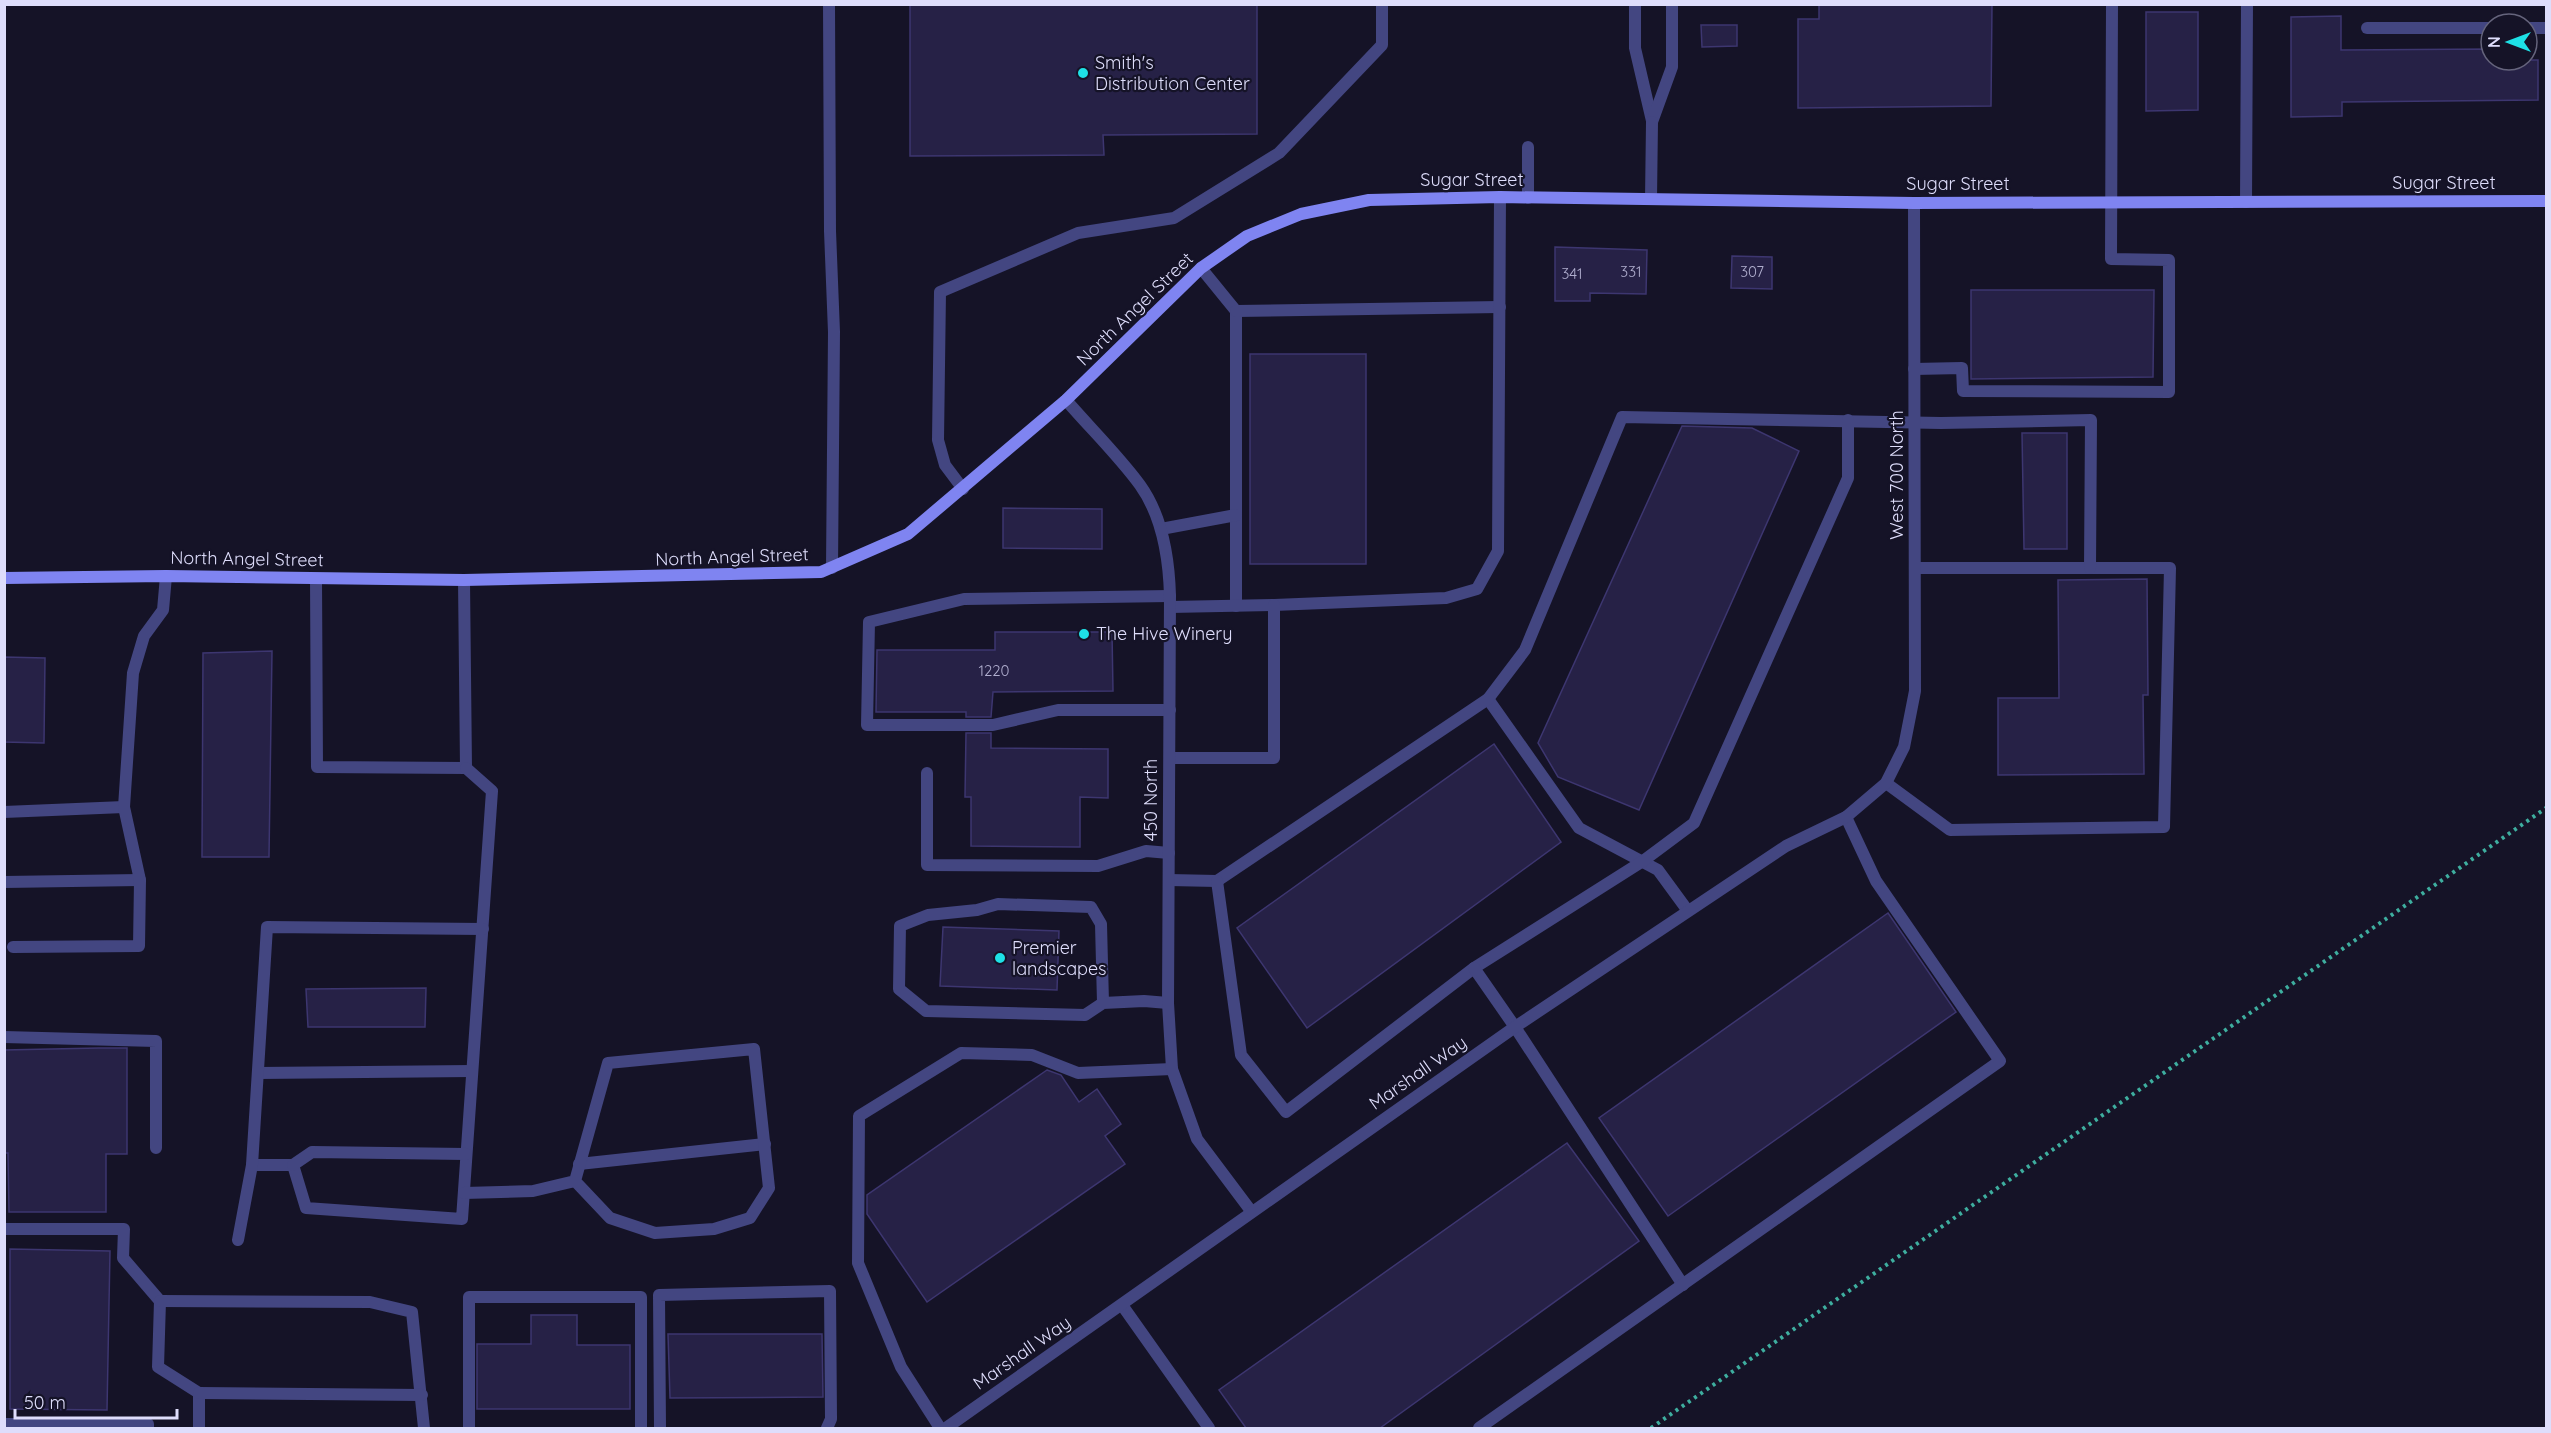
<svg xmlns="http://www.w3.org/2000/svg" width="2551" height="1433" font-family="Quicksand,sans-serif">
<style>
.building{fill:#262146;stroke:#3d3670;stroke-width:1.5}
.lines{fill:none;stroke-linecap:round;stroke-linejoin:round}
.path{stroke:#3eae9f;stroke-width:4;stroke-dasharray:3 4.5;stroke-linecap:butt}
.lane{stroke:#434681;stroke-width:12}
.street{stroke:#434681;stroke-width:12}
.secondary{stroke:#7f84f1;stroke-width:12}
.poi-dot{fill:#1ee1e6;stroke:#151327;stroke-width:2}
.labels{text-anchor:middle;stroke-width:4.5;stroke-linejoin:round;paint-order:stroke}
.number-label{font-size:15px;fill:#b0aece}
.poi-label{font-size:18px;fill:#deddfb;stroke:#151327;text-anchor:start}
.street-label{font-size:18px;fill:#deddfb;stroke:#151327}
</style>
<rect width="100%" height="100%" fill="#151327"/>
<g class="building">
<path d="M 910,4 L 1257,4 L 1257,134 L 1103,135 L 1104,155 L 910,156 Z"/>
<path d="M 1819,4 L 1992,4 L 1991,106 L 1798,108 L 1798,19 L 1819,19 Z"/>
<path d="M 2146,12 L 2198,12 L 2198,110 L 2146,111 Z"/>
<path d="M 2341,16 L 2341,50 L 2491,49 L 2491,60 L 2538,60 L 2538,100 L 2342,102 L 2342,116 L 2291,117 L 2291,17 Z"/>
<path d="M 1701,25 L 1737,25 L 1737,46 L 1702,47 Z"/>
<path d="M 1555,247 L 1647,250 L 1646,294 L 1590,293 L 1590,301 L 1555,301 Z"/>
<path d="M 1732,256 L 1772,257 L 1772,289 L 1731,288 Z"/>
<path d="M 1971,290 L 2154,290 L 2153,377 L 1971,379 Z"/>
<rect x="1250" y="354" width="116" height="210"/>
<path d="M 1682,426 L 1752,428 L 1799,451 L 1639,810 L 1558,777 L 1538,743 Z"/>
<path d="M 2022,433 L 2067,433 L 2067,549 L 2024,549 Z"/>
<path d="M 1003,508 L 1102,509 L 1102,549 L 1003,548 Z"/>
<path d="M 2147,579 L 2148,695 L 2143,695 L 2144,774 L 1998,775 L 1998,698 L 2059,698 L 2058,580 Z"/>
<path d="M 995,632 L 1112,632 L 1113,691 L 993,692 L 991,717 L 966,717 L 966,712 L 876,712 L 877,650 L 995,650 Z"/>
<path d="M 272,651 L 269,857 L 202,857 L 203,653 Z"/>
<path d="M 4,657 L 45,658 L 44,743 L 4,742 Z"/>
<path d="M 966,733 L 991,733 L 991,748 L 1108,749 L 1108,798 L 1080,797 L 1080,847 L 971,846 L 971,797 L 965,797 Z"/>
<path d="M 1494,744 L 1561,842 L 1307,1028 L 1237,928 Z"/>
<path d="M 1888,913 L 1956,1012 L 1668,1216 L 1599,1118 Z"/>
<path d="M 943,927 L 1059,931 L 1057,990 L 940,986 Z"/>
<path d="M 426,988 L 425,1027 L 308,1027 L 306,989 Z"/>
<path d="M 99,1048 L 127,1048 L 127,1154 L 106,1154 L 106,1212 L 9,1212 L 8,1153 L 4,1153 L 4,1050 Z"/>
<path d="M 1047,1070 L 1061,1075 L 1079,1102 L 1097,1089 L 1121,1124 L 1105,1136 L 1125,1164 L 927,1302 L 867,1214 L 867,1195 Z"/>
<path d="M 1567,1143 L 1639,1241 L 1380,1428 L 1246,1428 L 1219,1390 Z"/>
<path d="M 10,1249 L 110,1251 L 107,1410 L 10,1409 Z"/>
<path d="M 531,1315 L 577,1315 L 577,1345 L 630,1345 L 630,1409 L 477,1409 L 477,1344 L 531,1344 Z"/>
<path d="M 668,1334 L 822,1334 L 823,1397 L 670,1398 Z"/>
</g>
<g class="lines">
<path class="path" d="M 1651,1428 L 2546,808"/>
<g class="lane">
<path d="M 829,4 L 830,231 L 834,332 L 832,568"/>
<path d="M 1635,4 L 1635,48 L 1652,121"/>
<path d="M 2367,28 L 2491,28"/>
<path d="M 2527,28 L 2546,28"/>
<path d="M 1652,122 L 1672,67 L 1672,4"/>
<path d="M 1528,147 L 1528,198"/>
<path d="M 2246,202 L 2247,4"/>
<path d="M 1201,268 L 1236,311 L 1236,606"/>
<path d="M 1236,311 L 1500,307"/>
<path d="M 1914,369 L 1962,368 L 1963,391 L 2169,392 L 2169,260 L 2111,259 L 2112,4"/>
<path d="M 963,489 L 945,465 L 938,440 L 940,292 L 1078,233 L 1174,218 L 1279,153 L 1382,45 L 1382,4"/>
<path d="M 1161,529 L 1236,515"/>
<path d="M 316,579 L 317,767 L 466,768 L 464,580"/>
<path d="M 1170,596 L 964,599 L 869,622 L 867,725 L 993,725 L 1058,710 L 1170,710"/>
<path d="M 1170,607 L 1274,605 L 1446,598 L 1477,589 L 1498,551 L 1500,197"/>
<path d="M 1488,699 L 1579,828 L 1658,870 L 1688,911"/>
<path d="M 1170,758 L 1274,758 L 1274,605"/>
<path d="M 927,773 L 927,865 L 1098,866 L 1146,851 L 1169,853"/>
<path d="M 1886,783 L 1950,830 L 2164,827 L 2170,568 L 1915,568"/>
<path d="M 4,812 L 124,807"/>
<path d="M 1169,880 L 1217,881 L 1488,699 L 1525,650 L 1622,417 L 1941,423 L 2091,420 L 2090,568"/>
<path d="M 1217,881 L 1241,1055 L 1286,1112 L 1474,968 L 1643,861 L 1694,823 L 1848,478 L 1848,420"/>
<path d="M 4,882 L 140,880"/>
<path d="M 13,947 L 139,946 L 140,880 L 124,807 L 133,673 L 144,636 L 163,610 L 166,576"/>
<path d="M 1474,968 L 1515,1027 L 1683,1285"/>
<path d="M 1103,1003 L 1101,924 L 1091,907 L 998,904 L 977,910 L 928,915 L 900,926 L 899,989 L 926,1011 L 1085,1015 L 1103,1003 L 1144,1001 L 1168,1003"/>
<path d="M 4,1037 L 156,1041 L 156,1148"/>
<path d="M 258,1073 L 472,1071"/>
<path d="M 579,1164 L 765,1144"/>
<path d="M 252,1165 L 293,1165 L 306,1208 L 462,1219 L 492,791 L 466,768"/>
<path d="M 293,1165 L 312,1152 L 466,1154"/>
<path d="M 464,1193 L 533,1191 L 575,1181 L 608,1063 L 754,1049 L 769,1188 L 750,1218 L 714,1229 L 655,1233 L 610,1218 L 575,1181"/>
<path d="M 4,1229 L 124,1229 L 123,1258 L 160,1301 L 158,1367 L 199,1393 L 199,1428"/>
<path d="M 238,1240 L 252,1165 L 267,927 L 483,929"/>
<path d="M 160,1301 L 370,1302 L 412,1312 L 424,1428"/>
<path d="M 1122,1305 L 1209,1428"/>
<path d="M 199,1393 L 422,1395"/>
<path d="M 4,1424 L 148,1424 L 148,1428"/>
<path d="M 469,1428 L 469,1297 L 641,1297 L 641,1428"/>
<path d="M 660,1428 L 659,1295 L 830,1291 L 831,1419 L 827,1428"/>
<path d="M 940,1428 L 901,1367 L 858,1263 L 859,1116 L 961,1053 L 1032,1055 L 1078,1073 L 1172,1069"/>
<path d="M 1479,1428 L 2000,1061 L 1876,881 L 1846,817"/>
</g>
<g class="street">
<path d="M 1651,199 L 1652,122"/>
<path d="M 1066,400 C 1090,428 1118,455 1140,485 C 1163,517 1169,558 1170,596 L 1168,1003 L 1172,1069 L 1197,1139 L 1251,1211"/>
<path d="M 946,1428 L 1515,1027 L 1786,846 L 1846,817 L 1886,783 L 1904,747 L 1915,691 L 1914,203"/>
</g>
<path class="secondary" d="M 4,578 L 166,576 L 464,580 L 821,572 L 908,534 L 1066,400 L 1201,268 L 1247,236 L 1301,214 L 1369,200 L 1500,197 L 1914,203 L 2546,201"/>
</g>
<g class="poi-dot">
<circle cx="1083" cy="73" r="6"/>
<circle cx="1084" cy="634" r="6"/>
<circle cx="1000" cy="958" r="6"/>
</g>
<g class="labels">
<g class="number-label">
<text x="1631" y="277">331</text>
<text x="1752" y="277">307</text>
<text x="1572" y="279">341</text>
<text x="994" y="676">1220</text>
</g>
<g class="poi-label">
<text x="1095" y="69">Smith's<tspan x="1095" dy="21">Distribution Center</tspan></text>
<text x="1096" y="640">The Hive Winery</text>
<text x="1012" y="954">Premier<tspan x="1012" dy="21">landscapes</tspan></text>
</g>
<g class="street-label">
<text x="1472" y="186">Sugar Street</text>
<text x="2444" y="189">Sugar Street</text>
<text x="1958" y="190">Sugar Street</text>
<text transform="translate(1135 309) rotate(-44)" y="6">North Angel Street</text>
<text transform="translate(1897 475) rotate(-90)" y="6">West 700 North</text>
<text transform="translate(732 557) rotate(-2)" y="6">North Angel Street</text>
<text transform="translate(247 559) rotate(1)" y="6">North Angel Street</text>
<text transform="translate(1151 800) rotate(-90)" y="6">450 North</text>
<text transform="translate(1418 1073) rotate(-35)" y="6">Marshall Way</text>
<text transform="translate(1022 1353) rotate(-35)" y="6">Marshall Way</text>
</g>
</g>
<rect width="2551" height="1433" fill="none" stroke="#deddfb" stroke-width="12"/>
<g transform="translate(2509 42) rotate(270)"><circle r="28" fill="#151327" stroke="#65647c" stroke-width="1.5"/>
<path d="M0-4.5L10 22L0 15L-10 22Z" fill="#1ee1e6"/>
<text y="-9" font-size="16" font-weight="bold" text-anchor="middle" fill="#deddfb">N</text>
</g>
<path d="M15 1409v9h162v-9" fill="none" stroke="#deddfb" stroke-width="3"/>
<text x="24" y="1409" font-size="18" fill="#deddfb" stroke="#151327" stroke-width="4.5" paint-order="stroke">50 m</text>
</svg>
